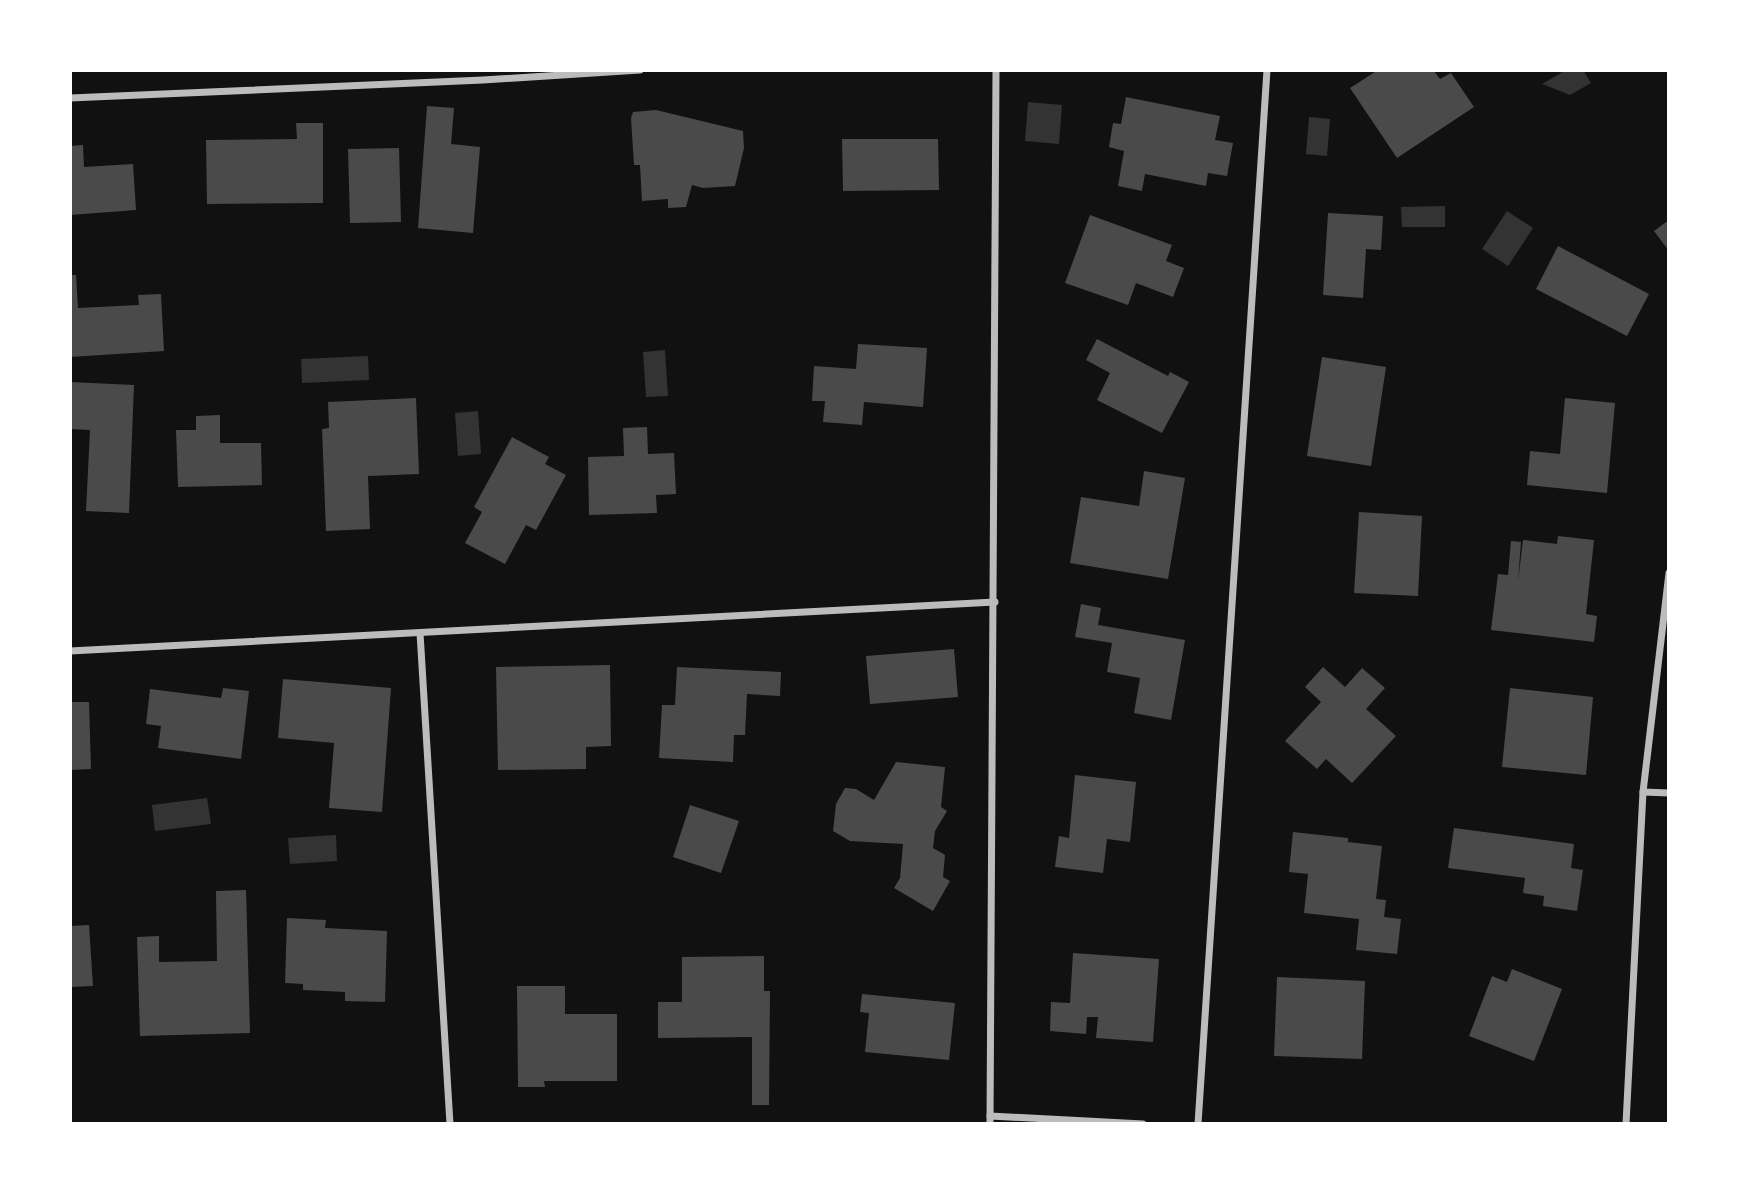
<svg xmlns="http://www.w3.org/2000/svg" width="1739" height="1194" font-family="'Titillium Web',sans-serif">
<style>
.water{fill:#333}
.building{fill:#4a4a4a}
.lines{fill:none;stroke-linecap:round;stroke-linejoin:round}
.minor{stroke:#bcbcbc;stroke-width:7}
</style>
<rect width="100%" height="100%" fill="#111"/>
<g class="water">
<path d="M 1566,70 L 1583,70 L 1591,83 L 1570,95 L 1542,84 Z"/>
<path d="M 1028,102 L 1062,105 L 1059,144 L 1025,141 Z"/>
<path d="M 1309,117 L 1330,119 L 1327,156 L 1306,154 Z"/>
<path d="M 1445,206 L 1445,227 L 1402,227 L 1401,207 Z"/>
<path d="M 1507,211 L 1533,228 L 1508,266 L 1482,249 Z"/>
<path d="M 665,350 L 668,396 L 646,397 L 643,352 Z"/>
<path d="M 368,356 L 369,380 L 302,383 L 301,359 Z"/>
<path d="M 478,411 L 481,454 L 458,456 L 455,413 Z"/>
<path d="M 207,798 L 211,824 L 155,831 L 152,805 Z"/>
<path d="M 336,835 L 337,861 L 290,864 L 288,838 Z"/>
</g>
<g class="building">
<path d="M 1378,70 L 1433,70 L 1440,79 L 1451,73 L 1474,107 L 1397,158 L 1350,88 Z"/>
<path d="M 1126,97 L 1220,116 L 1215,140 L 1233,143 L 1227,176 L 1208,173 L 1206,186 L 1145,174 L 1142,191 L 1118,186 L 1124,151 L 1109,147 L 1113,123 L 1121,124 Z"/>
<path d="M 427,106 L 454,108 L 451,144 L 480,147 L 473,233 L 418,228 Z"/>
<path d="M 656,110 L 743,131 L 744,148 L 735,186 L 703,188 L 692,185 L 686,207 L 668,208 L 668,199 L 642,201 L 640,165 L 634,165 L 631,118 L 633,112 Z"/>
<path d="M 296,123 L 323,123 L 323,203 L 207,204 L 206,140 L 297,139 Z"/>
<path d="M 842,139 L 938,139 L 939,190 L 843,191 Z"/>
<path d="M 83,145 L 84,167 L 133,164 L 136,210 L 70,215 L 70,146 Z"/>
<path d="M 399,148 L 401,222 L 350,223 L 348,149 Z"/>
<path d="M 1328,213 L 1383,216 L 1381,250 L 1366,249 L 1363,298 L 1323,295 Z"/>
<path d="M 1090,215 L 1172,245 L 1166,261 L 1184,268 L 1173,297 L 1136,283 L 1128,305 L 1065,283 Z"/>
<path d="M 1669,220 L 1669,251 L 1654,231 Z"/>
<path d="M 1558,246 L 1649,294 L 1627,336 L 1536,289 Z"/>
<path d="M 70,275 L 76,275 L 78,308 L 139,305 L 138,295 L 161,294 L 164,351 L 70,357 Z"/>
<path d="M 1097,339 L 1168,376 L 1170,372 L 1189,382 L 1162,433 L 1097,400 L 1110,373 L 1086,360 Z"/>
<path d="M 858,344 L 927,348 L 923,407 L 864,402 L 862,425 L 823,422 L 825,401 L 812,401 L 814,366 L 856,369 Z"/>
<path d="M 1322,357 L 1386,367 L 1371,466 L 1307,456 Z"/>
<path d="M 70,382 L 134,385 L 129,513 L 86,511 L 90,430 L 70,429 Z"/>
<path d="M 416,398 L 419,474 L 368,476 L 370,529 L 326,531 L 322,429 L 329,428 L 328,402 Z"/>
<path d="M 1565,398 L 1615,403 L 1607,493 L 1527,485 L 1530,451 L 1560,454 Z"/>
<path d="M 220,415 L 220,443 L 261,443 L 262,485 L 178,487 L 176,430 L 196,430 L 196,416 Z"/>
<path d="M 647,427 L 648,454 L 674,453 L 676,494 L 656,495 L 657,513 L 589,515 L 588,457 L 624,456 L 623,428 Z"/>
<path d="M 512,437 L 549,457 L 545,464 L 566,475 L 536,530 L 526,525 L 505,564 L 465,543 L 482,512 L 474,507 Z"/>
<path d="M 1144,471 L 1185,478 L 1168,579 L 1070,563 L 1081,497 L 1139,506 Z"/>
<path d="M 1359,512 L 1422,516 L 1418,596 L 1354,593 Z"/>
<path d="M 1558,536 L 1594,540 L 1586,614 L 1597,616 L 1594,642 L 1491,630 L 1498,574 L 1508,575 L 1511,541 L 1521,542 L 1518,581 L 1523,540 L 1557,544 Z"/>
<path d="M 1081,604 L 1101,608 L 1098,625 L 1185,640 L 1171,720 L 1134,713 L 1140,678 L 1107,672 L 1112,643 L 1075,637 Z"/>
<path d="M 954,649 L 958,697 L 870,704 L 866,656 Z"/>
<path d="M 610,665 L 611,746 L 586,747 L 586,769 L 498,770 L 496,667 Z"/>
<path d="M 677,667 L 781,672 L 780,696 L 747,694 L 745,735 L 734,735 L 733,762 L 659,758 L 662,705 L 675,705 Z"/>
<path d="M 1323,667 L 1345,687 L 1362,668 L 1385,688 L 1366,709 L 1396,736 L 1352,783 L 1326,759 L 1317,769 L 1285,741 L 1321,702 L 1305,687 Z"/>
<path d="M 283,679 L 391,688 L 382,812 L 329,808 L 334,743 L 278,738 Z"/>
<path d="M 223,688 L 249,691 L 241,759 L 158,748 L 161,726 L 146,724 L 150,689 L 221,698 Z"/>
<path d="M 1510,688 L 1593,697 L 1586,775 L 1502,767 Z"/>
<path d="M 70,702 L 89,702 L 91,769 L 70,770 Z"/>
<path d="M 896,762 L 945,767 L 941,807 L 947,811 L 935,831 L 933,848 L 945,855 L 943,877 L 950,881 L 933,911 L 894,888 L 900,878 L 903,844 L 850,841 L 833,831 L 836,804 L 845,788 L 856,789 L 874,800 Z"/>
<path d="M 1075,775 L 1136,782 L 1130,842 L 1107,839 L 1103,873 L 1055,867 L 1059,836 L 1069,838 Z"/>
<path d="M 690,805 L 739,821 L 721,873 L 673,857 Z"/>
<path d="M 1454,828 L 1574,844 L 1571,868 L 1583,870 L 1577,911 L 1543,906 L 1544,896 L 1523,893 L 1525,878 L 1448,868 Z"/>
<path d="M 1293,832 L 1348,838 L 1348,842 L 1382,846 L 1376,899 L 1386,900 L 1384,917 L 1401,919 L 1397,954 L 1356,950 L 1359,919 L 1304,913 L 1308,874 L 1289,872 Z"/>
<path d="M 246,890 L 250,1033 L 140,1036 L 137,937 L 159,936 L 159,962 L 217,961 L 216,891 Z"/>
<path d="M 287,918 L 326,920 L 325,928 L 387,931 L 385,1002 L 345,1001 L 345,992 L 303,990 L 303,984 L 285,983 Z"/>
<path d="M 89,925 L 93,986 L 70,987 L 70,926 Z"/>
<path d="M 1073,953 L 1159,959 L 1153,1042 L 1096,1038 L 1098,1017 L 1087,1017 L 1086,1034 L 1050,1031 L 1051,1002 L 1070,1003 Z"/>
<path d="M 764,956 L 764,991 L 770,991 L 769,1105 L 752,1105 L 752,1037 L 658,1038 L 658,1002 L 682,1002 L 682,957 Z"/>
<path d="M 1512,969 L 1562,989 L 1534,1061 L 1469,1036 L 1492,976 L 1507,982 Z"/>
<path d="M 1277,977 L 1365,981 L 1362,1059 L 1274,1056 Z"/>
<path d="M 517,986 L 565,986 L 565,1014 L 617,1014 L 617,1081 L 544,1081 L 545,1087 L 518,1087 Z"/>
<path d="M 862,994 L 955,1003 L 949,1060 L 865,1052 L 869,1013 L 860,1012 Z"/>
</g>
<g class="lines">
<g class="minor">
<path d="M 70,98 L 483,80 L 640,70"/>
<path d="M 420,633 L 450,1124"/>
<path d="M 70,651 L 995,602"/>
<path d="M 1643,792 L 1669,793"/>
<path d="M 990,1116 L 1143,1124"/>
<path d="M 990,1124 L 996,70"/>
<path d="M 1198,1124 L 1267,70"/>
<path d="M 1626,1124 L 1643,792 L 1669,573"/>
</g>
</g>
<rect width="1739" height="1194" fill="none" stroke="#ffffff" stroke-width="144"/>
</svg>
